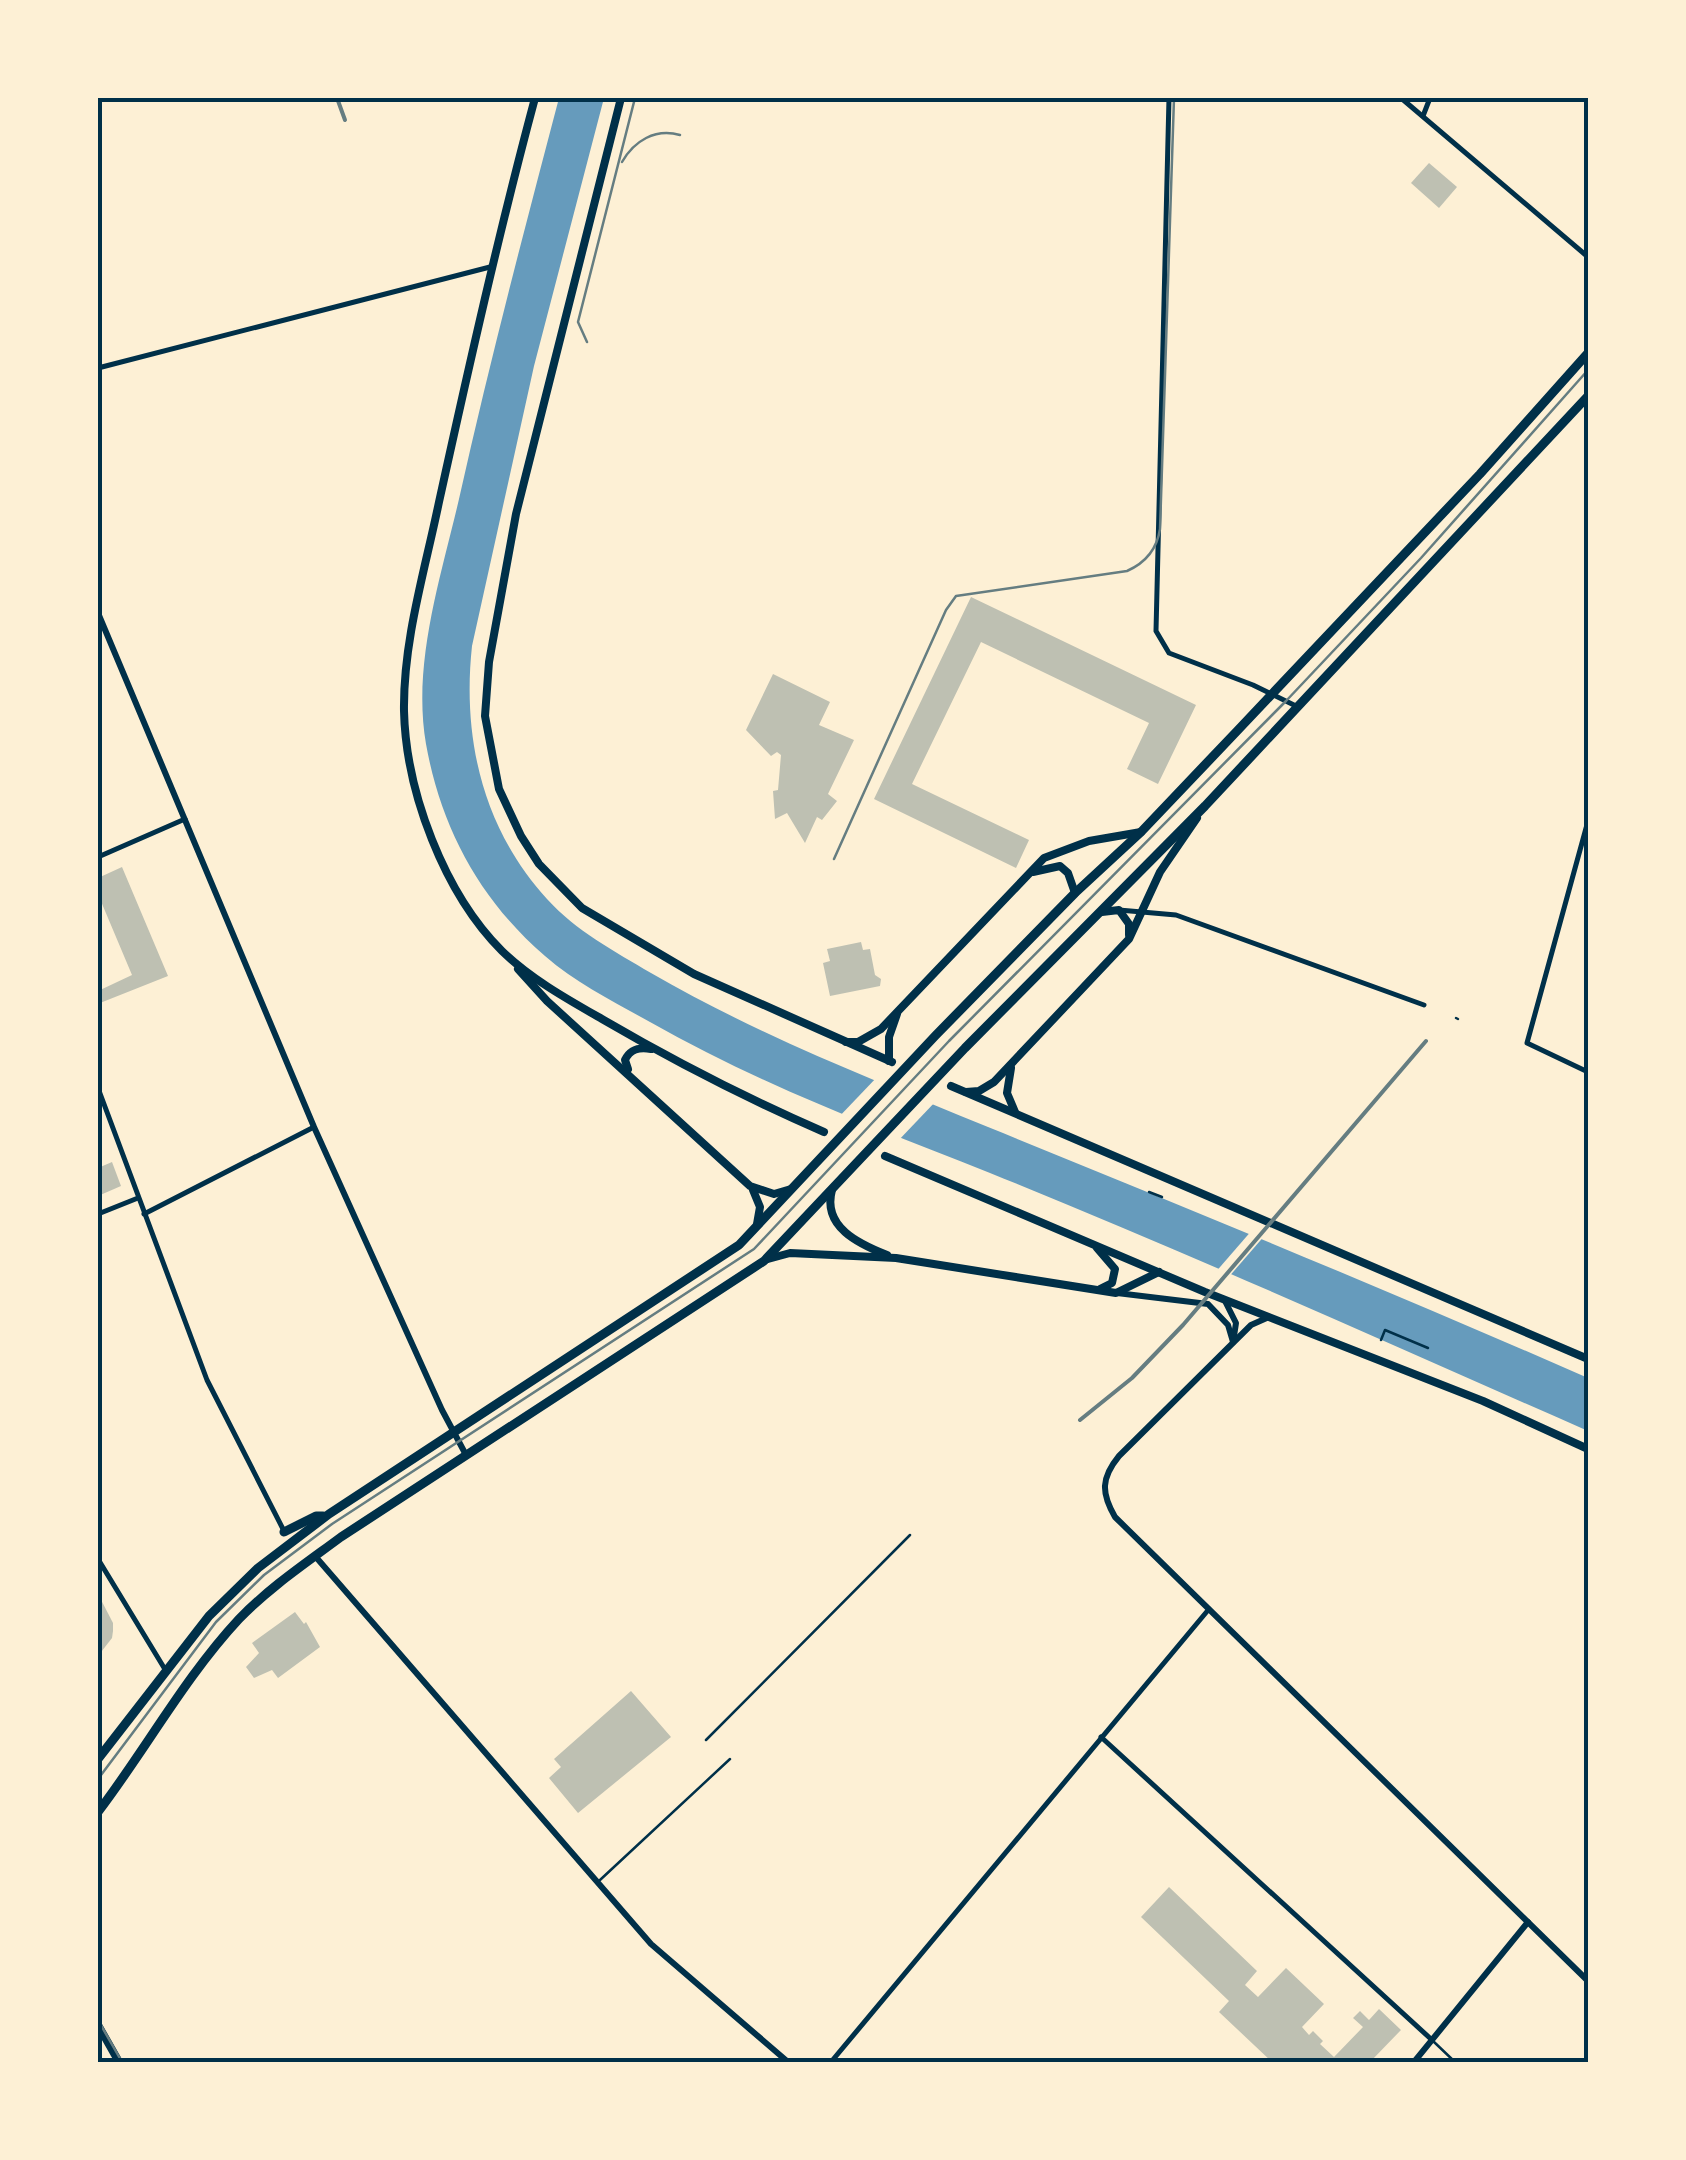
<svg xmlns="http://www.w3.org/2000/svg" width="1686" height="2160" font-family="'PT Serif',serif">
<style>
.water{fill:#669bbc}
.pier{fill:#fdf0d5}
.building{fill:#bec0b2}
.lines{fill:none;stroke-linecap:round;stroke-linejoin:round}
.path{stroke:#003049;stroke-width:2.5}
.service{stroke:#003049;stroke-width:2.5}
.minor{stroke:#003049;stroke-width:5}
.tertiary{stroke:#003049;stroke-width:6}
.secondary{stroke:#003049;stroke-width:8}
.primary{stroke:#003049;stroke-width:9}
.tram{stroke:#657d81;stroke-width:2.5}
.rail{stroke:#657d81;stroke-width:4}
.neatline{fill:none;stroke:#003049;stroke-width:4}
</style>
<rect width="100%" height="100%" fill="#fdf0d5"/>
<path class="water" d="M 559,98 L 604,98 L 534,366 L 472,646 C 462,739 483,829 547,899 C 576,931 614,951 651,973 C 758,1035 874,1080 988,1127 C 1189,1209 1390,1291 1588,1378 L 1588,1431 C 1390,1344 1191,1254 990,1173 C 874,1127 759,1084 650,1022 C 614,1002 576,983 545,956 C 480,900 441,828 426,744 C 412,663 441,577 459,499 C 489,364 524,231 559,98 Z"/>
<g class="pier">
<path d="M 878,1076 L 937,1100 L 896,1143 L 836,1120 Z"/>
<path d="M 1253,1229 L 1266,1234 L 1227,1279 L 1214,1274 Z"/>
</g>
<g class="building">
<path d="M 1429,163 L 1457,187 L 1439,208 L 1411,183 Z"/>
<path d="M 971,597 L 1196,705 L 1158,784 L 1127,769 L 1149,723 L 981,642 L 912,784 L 1029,840 L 1016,868 L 874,799 Z"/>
<path d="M 773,674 L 830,702 L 819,725 L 854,740 L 828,794 L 837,801 L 822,820 L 817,817 L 805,843 L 787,813 L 775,819 L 773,791 L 778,790 L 781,755 L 777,752 L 771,756 L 746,730 Z"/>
<path d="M 122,867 L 168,976 L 100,1003 L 98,991 L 132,975 L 100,899 L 98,900 L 98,878 Z"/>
<path d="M 861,942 L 863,950 L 870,949 L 875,975 L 881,979 L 880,986 L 830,996 L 823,963 L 830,961 L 827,949 Z"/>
<path d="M 112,1162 L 121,1186 L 98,1196 L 98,1168 Z"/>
<path d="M 98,1594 L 113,1623 L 113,1631 L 112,1638 L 98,1656 Z"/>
<path d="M 295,1612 L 304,1624 L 306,1622 L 320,1647 L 278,1678 L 272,1670 L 254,1678 L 246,1667 L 259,1653 L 252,1643 Z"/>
<path d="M 631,1691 L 671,1737 L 578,1813 L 549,1778 L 561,1767 L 554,1759 Z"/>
<path d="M 1169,1887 L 1257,1971 L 1245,1985 L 1258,1997 L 1286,1968 L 1324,2004 L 1302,2027 L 1309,2035 L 1313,2031 L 1323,2041 L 1320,2044 L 1334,2057 L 1363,2027 L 1353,2018 L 1360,2011 L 1369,2020 L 1379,2009 L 1401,2030 L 1370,2062 L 1272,2062 L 1219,2012 L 1229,2001 L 1141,1917 Z"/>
</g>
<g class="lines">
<g class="path">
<path d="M 1456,1018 L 1458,1019"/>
<path d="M 1149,1192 L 1162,1197"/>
<path d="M 1381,1340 L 1385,1330 L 1428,1348"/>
</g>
<g class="service">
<path d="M 706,1740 L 910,1535"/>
<path d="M 600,1880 L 730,1759"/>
<path d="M 1433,2041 L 1455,2062"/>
</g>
<g class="minor">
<path d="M 1169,98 L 1156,631 L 1169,653 L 1253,685 L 1298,707"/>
<path d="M 1401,98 L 1588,257"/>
<path d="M 1423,116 L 1430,98"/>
<path d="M 98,368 L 490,267"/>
<path d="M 1588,821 L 1527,1043 L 1588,1072"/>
<path d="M 98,857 L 185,819"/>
<path d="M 1119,910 L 1176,915 L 1424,1005"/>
<path d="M 98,1088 L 207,1380 L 284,1531"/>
<path d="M 98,1214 L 138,1198"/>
<path d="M 144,1214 L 314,1127"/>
<path d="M 98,1559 L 166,1671"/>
<path d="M 1101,1737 L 1432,2040"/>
<path d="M 831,2062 L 1209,1609"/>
</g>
<g class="tertiary">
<path d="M 98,613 L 314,1127 L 442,1410 L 466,1455"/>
<path d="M 1117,1293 L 1208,1304 L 1228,1325 L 1233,1342"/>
<path d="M 1225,1301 L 1236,1323 L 1234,1336"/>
<path d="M 1269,1317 L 1251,1325 L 1119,1456 C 1101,1478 1101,1493 1115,1517 L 1588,1981"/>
<path d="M 315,1556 L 651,1944 L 788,2062"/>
<path d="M 1414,2062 L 1528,1922"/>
</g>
<g class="secondary">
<path d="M 535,98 C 499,232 469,366 439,502 C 425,570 403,641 404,711 C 406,792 444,893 502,951 C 531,979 567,999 602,1019 C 674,1061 748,1099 824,1132"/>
<path d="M 621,98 L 516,514 L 489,662 L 485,716 L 499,789 L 521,836 L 539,864 L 582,908 L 694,974 L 892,1062"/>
<path d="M 1033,872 L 1060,866 L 1068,873 L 1075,893"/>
<path d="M 1102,912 L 1119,910 L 1129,924 L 1129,935"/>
<path d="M 518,969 L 547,1001 L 750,1186 L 774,1194 L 791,1189"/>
<path d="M 846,1042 L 858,1042 L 881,1029 L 1044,858 L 1089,841 L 1141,832"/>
<path d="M 889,1061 L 889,1037 L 897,1014"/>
<path d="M 1011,1068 L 1007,1093 L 1015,1112"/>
<path d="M 628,1069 L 625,1060 C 630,1049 639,1047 651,1049"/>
<path d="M 951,1086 L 1588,1359"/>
<path d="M 966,1092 L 979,1091 L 994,1082 L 1129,939 L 1160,872 L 1197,818"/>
<path d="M 885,1156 L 1205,1292 L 1483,1401 L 1588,1449"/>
<path d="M 753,1190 L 760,1207 L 757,1224"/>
<path d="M 832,1190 C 822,1227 859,1244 887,1255"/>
<path d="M 1097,1248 L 1115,1269 L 1112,1283 L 1100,1289"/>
<path d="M 768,1259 L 790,1253 L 896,1258 L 1116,1293 L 1159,1272"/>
<path d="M 98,2025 L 119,2062"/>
</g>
<g class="primary">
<path d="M 284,1532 L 316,1516 L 323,1516"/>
<path d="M 98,1759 L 209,1616 L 258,1568 L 329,1514 L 739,1245 L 936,1035 L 1075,893 L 1141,832 L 1238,730 L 1480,474 L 1588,353"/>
<path d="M 98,1812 C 146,1749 185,1677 239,1619 C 270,1587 306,1563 341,1537 L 764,1261 L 965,1048 L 1205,806 L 1588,396"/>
</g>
<g class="tram">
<path d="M 622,162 C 634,141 655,128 680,135"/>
<path d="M 587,342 L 578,322 L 635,98"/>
<path d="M 834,859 L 946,610 L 956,596 L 1127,571 C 1145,563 1157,549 1160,529 L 1174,98"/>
<path d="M 98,1779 L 216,1622 L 264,1575 L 332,1524 L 754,1249 L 949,1041 L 1286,701 L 1421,558 L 1588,370"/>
<path d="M 98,2020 L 122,2062"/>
</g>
<g class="rail">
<path d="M 337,98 L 345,120"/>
<path d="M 1080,1420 L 1132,1378 L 1183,1325 L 1426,1041"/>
</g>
</g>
<rect width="1686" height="2160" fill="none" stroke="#fdf0d5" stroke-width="200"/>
<rect x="100" y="100" width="1486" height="1960" class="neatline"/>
</svg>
